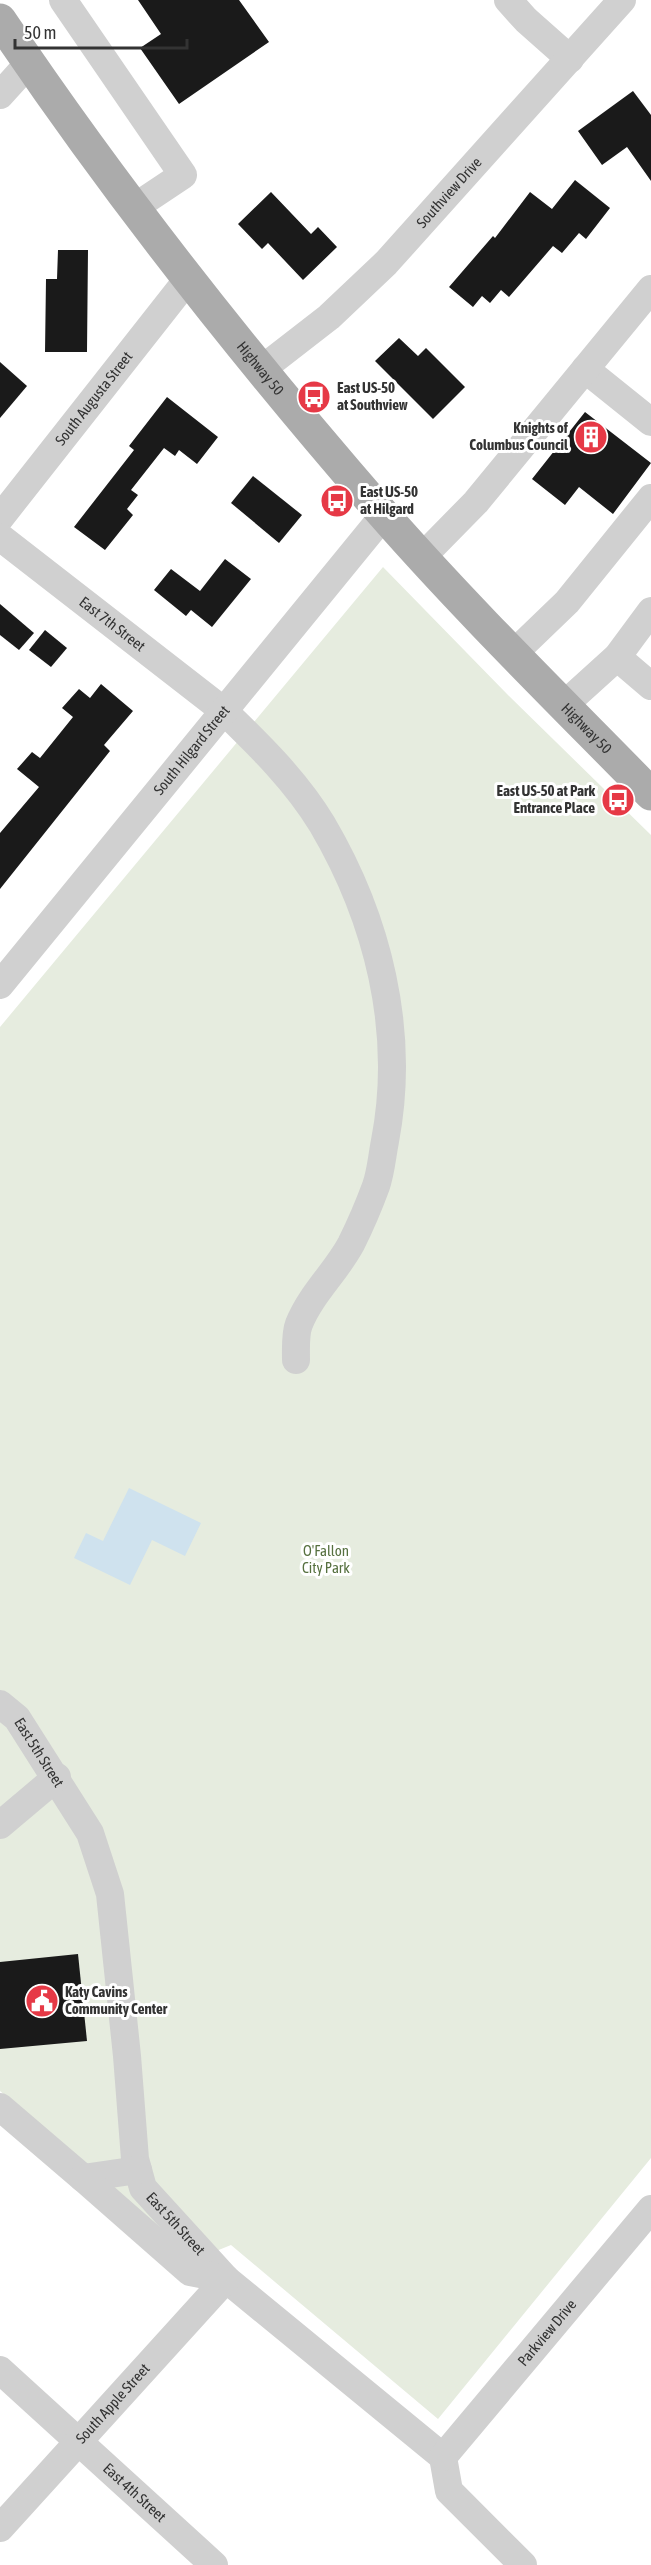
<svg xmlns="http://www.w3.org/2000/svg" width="651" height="2565" font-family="'Asap Condensed',sans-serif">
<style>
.green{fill:#e6ecdf}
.water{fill:#cfe2ee}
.building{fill:#1a1a1a}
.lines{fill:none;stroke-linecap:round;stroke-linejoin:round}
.minor{stroke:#d0d0d0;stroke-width:28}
.major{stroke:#ababab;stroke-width:33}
.labels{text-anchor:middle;stroke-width:6;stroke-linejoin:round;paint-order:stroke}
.street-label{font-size:15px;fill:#333;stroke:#fff}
.poi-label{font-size:15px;font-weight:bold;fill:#333;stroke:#fff;text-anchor:start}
.park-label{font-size:15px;fill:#56703f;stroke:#fff}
</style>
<rect width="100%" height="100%" fill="#fff"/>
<path class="green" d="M 383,567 L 507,694 L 651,835 L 651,2158 L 438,2419 L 231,2245 L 194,2260 L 0,2091 L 0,1027 Z"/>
<path class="water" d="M 129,1488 L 201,1523 L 185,1556 L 152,1540 L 130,1585 L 74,1558 L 86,1533 L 103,1541 Z"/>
<g class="building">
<path d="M 138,0 L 239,0 L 269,42 L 179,104 L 140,48 L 161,34 Z"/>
<path d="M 633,91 L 651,115 L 651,181 L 627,147 L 602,165 L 578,131 Z"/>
<path d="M 575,180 L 610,208 L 586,239 L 579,233 L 562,253 L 553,246 L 509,297 L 501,290 L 490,303 L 482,296 L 473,307 L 449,287 L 493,236 L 495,238 L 530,192 L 552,209 Z"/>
<path d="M 271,192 L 311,234 L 318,227 L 337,247 L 303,280 L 268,243 L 262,249 L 238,224 Z"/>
<path d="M 58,250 L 88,250 L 87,352 L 45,352 L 46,279 L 57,279 Z"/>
<path d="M 399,338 L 418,356 L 426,348 L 465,387 L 433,419 L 375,361 Z"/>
<path d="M 0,362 L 27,386 L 0,418 Z"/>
<path d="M 167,397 L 218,437 L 197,464 L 179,450 L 175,456 L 164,448 L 131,490 L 138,495 L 127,509 L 133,515 L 105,550 L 74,527 L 134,450 L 129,446 Z"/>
<path d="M 585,412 L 651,463 L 613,514 L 579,487 L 565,505 L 532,479 Z"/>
<path d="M 253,476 L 302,515 L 279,543 L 231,503 Z"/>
<path d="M 225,559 L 251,579 L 212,627 L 191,610 L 186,616 L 154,590 L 171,569 L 200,591 Z"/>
<path d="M 0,604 L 34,633 L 19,650 L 0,635 Z"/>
<path d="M 45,630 L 67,648 L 51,667 L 29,650 Z"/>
<path d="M 101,684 L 133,711 L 104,745 L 110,751 L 0,889 L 0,833 L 39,787 L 17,769 L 32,752 L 40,758 L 73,717 L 62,708 L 79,689 L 90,698 Z"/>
<path d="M 78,1954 L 87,2041 L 0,2049 L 0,1962 Z"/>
</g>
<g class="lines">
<g class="minor">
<path d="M 63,0 L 183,175 L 135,207"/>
<path d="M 508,0 L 526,20 L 570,59"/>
<path d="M 0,95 L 29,63"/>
<path id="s1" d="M 262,369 L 329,317 L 386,263 L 622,0"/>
<path d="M 585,369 L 651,422"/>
<path id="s2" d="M 0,518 L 188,279"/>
<path id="s3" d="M 0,537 L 224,711 C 260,746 296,781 322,824 C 378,919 406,1031 385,1141 C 382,1156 381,1172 376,1186 C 369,1205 360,1226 351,1244 C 336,1272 311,1294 299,1324 C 295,1334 296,1349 296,1360"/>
<path d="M 422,557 L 476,502 L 651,289"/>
<path d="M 513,654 L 567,602 L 651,498"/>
<path d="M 617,657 L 651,686"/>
<path d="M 564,705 L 617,657 L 651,611"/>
<path id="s4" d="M 0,985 L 384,515"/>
<path id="s5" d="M 0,1704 L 17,1718 L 90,1833 L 110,1894 L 127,2056 L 135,2159 L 143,2188 L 226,2279 L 443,2457 L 449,2491 L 523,2565"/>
<path d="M 0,1825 L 57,1777"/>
<path d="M 0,2107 L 83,2178 L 138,2170"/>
<path d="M 83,2178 L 190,2272 L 226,2279"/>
<path id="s6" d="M 0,2370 L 214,2565"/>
<path id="s7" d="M 443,2457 L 651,2209"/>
<path id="s8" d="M 0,2528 L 226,2279"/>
</g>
<path class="major" id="s9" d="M 0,20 C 115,191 248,359 383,514 C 468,611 561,702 651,794"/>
</g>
<defs>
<symbol id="bus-disc" viewBox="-11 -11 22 22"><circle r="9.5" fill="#e63946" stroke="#fff"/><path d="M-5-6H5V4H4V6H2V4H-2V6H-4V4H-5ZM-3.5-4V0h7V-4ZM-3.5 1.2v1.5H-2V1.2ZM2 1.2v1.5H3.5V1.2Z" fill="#fff"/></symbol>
<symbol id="building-disc" viewBox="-11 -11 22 22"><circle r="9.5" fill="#e63946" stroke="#fff"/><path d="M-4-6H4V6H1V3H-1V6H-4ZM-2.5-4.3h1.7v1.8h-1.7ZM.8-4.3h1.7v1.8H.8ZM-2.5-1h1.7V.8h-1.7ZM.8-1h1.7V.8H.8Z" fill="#fff"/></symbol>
<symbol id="civic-disc" viewBox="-11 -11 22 22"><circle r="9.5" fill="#e63946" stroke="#fff"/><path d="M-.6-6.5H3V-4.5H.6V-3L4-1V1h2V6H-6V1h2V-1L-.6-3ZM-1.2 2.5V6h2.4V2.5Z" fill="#fff"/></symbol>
</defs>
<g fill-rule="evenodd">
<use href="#bus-disc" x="295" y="378" width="38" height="38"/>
<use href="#building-disc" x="572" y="418" width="38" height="38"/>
<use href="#bus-disc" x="318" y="482" width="38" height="38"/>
<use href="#bus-disc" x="599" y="781" width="38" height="38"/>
<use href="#civic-disc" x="23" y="1982" width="38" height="38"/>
</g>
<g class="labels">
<g class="street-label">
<text dy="5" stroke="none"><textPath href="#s1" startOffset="258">Southview Drive</textPath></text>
<text dy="5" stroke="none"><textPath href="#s9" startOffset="435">Highway 50</textPath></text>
<text dy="5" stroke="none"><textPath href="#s2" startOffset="152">South Augusta Street</textPath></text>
<text dy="5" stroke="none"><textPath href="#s3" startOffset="142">East 7th Street</textPath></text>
<text dy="5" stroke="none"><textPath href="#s9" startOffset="921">Highway 50</textPath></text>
<text dy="5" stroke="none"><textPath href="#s4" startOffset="303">South Hilgard Street</textPath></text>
<text dy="5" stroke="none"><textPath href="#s5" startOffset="63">East 5th Street</textPath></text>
<text dy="5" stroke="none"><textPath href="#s5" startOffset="567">East 5th Street</textPath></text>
<text dy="5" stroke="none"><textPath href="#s7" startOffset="162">Parkview Drive</textPath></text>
<text dy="5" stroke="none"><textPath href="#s8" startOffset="168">South Apple Street</textPath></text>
<text dy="5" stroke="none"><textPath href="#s6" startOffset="182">East 4th Street</textPath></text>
</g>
<g class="poi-label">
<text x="337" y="393">East US-50<tspan x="337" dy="17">at Southview</tspan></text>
<text x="568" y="433" text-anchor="end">Knights of<tspan x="568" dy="17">Columbus Council</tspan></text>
<text x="360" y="497">East US-50<tspan x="360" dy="17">at Hilgard</tspan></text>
<text x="595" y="796" text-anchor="end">East US-50 at Park<tspan x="595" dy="17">Entrance Place</tspan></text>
<text x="65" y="1997">Katy Cavins<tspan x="65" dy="17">Community Center</tspan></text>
</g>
<g class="park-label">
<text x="326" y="1556">O'Fallon<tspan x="326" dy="17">City Park</tspan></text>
</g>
</g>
<path d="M15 39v9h172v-9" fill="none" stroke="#333333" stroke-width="3"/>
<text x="24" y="39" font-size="18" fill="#333333" stroke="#ffffff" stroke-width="4.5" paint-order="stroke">50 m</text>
</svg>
